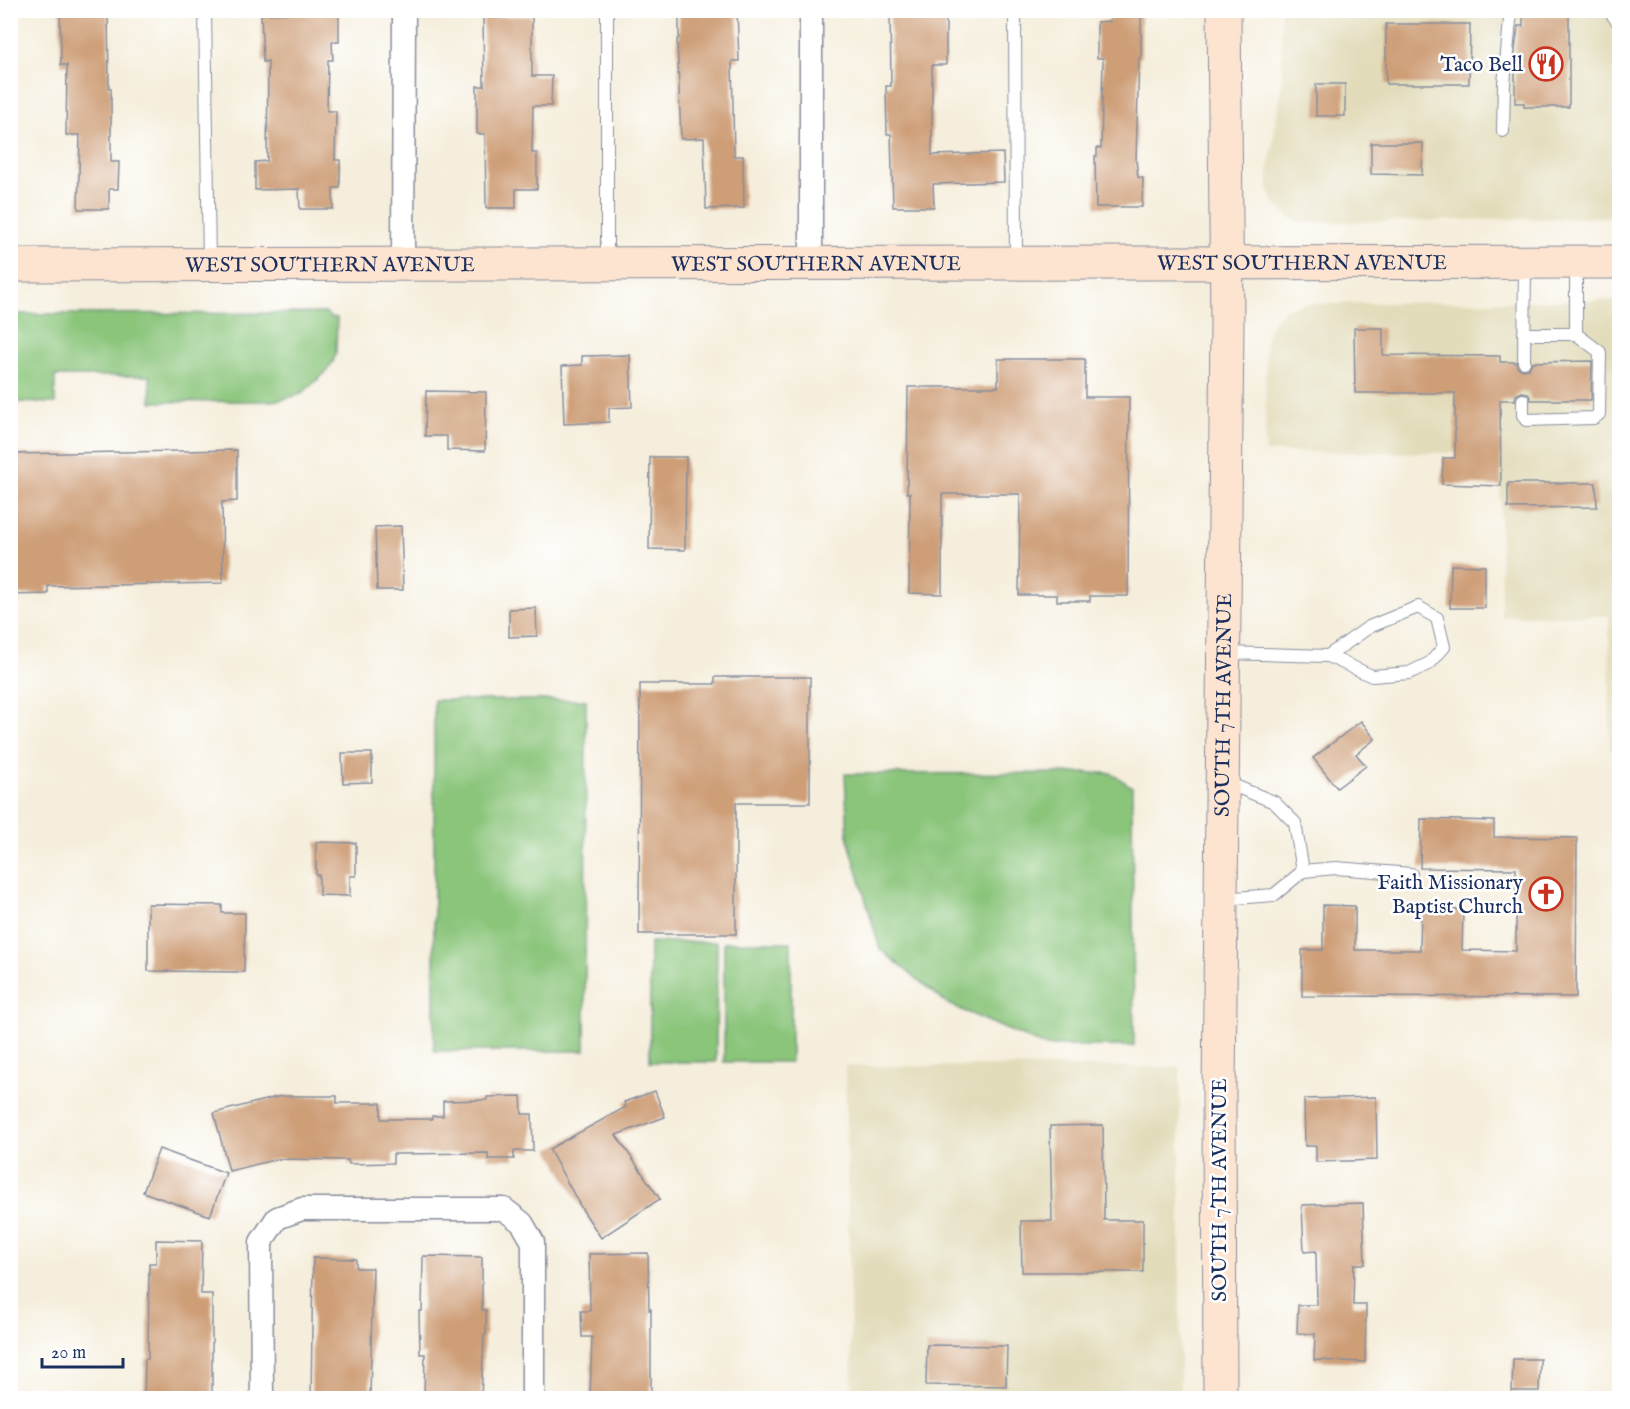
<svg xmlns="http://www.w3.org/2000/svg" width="1630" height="1409" font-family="'IM FELL English',serif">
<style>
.built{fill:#e2dcba}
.green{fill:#8ac57a;stroke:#527a6c;stroke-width:1.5}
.building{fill:#ce9e77}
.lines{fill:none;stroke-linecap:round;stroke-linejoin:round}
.service-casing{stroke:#888e9d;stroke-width:14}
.minor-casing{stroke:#888e9d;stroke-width:25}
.secondary-casing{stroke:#888e9d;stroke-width:35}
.service{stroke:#fff;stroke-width:12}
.minor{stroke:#fff;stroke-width:22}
.secondary{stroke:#fde4d0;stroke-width:33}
.labels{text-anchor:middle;stroke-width:5;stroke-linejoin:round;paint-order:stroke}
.poi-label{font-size:21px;fill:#1b2f5e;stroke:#fff;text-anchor:end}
.street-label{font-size:21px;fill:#1b2f5e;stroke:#fff}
</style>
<rect width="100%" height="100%" fill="#fff"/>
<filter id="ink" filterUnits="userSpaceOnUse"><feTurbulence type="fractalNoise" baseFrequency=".0167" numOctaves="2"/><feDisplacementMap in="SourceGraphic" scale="12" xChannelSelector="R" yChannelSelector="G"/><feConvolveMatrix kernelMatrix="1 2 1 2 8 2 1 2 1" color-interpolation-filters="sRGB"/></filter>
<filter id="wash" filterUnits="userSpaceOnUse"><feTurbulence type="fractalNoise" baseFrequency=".008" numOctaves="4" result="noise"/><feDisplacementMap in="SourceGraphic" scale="24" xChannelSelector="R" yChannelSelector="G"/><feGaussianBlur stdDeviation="1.35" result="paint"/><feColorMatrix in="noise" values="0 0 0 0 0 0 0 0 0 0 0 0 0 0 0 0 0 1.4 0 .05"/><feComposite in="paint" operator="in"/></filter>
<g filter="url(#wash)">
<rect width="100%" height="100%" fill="#f5eedc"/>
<g class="built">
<path d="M 1281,11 L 1619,11 L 1619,217 L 1297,223 L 1275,205 L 1268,189 L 1268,174 L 1282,84 Z"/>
<path d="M 1619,300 L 1619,750 L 1610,750 L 1609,616 L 1501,616 L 1500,453 L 1265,452 L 1266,339 L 1271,324 L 1286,309 L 1303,304 Z"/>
<path d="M 845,1066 L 1180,1067 L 1180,1395 L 852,1395 Z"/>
</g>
<g class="green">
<path d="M 327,313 L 329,317 L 337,318 L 336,353 L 333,362 L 325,373 L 301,394 L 280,400 L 268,401 L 151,402 L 150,376 L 55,376 L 55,403 L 11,402 L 11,314 Z"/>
<path d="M 434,700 L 586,700 L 585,1051 L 434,1051 Z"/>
<path d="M 1111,773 L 1132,787 L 1134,1046 L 1045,1046 L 948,1004 L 880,949 L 848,839 L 845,774 Z"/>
<path d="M 650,942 L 717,942 L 716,1062 L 650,1062 Z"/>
<rect x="724" y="942" width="67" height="120"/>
</g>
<g id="blocks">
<g class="building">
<path d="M 60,10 L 108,10 L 109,88 L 111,88 L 111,162 L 119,162 L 118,189 L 109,189 L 109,209 L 78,209 L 80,135 L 66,135 L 67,65 L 61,65 Z"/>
<path d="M 890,10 L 946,10 L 946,65 L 932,65 L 932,155 L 1003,153 L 1004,182 L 933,184 L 934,207 L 893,207 L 891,134 L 887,134 L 886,86 L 891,86 Z"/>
<path d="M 737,11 L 739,61 L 732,61 L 734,156 L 743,156 L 744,208 L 706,209 L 704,138 L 681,139 L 677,39 L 679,38 L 679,12 Z"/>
<path d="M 1110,11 L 1141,11 L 1141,58 L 1139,58 L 1136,160 L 1138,177 L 1143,178 L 1142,207 L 1096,207 L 1095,156 L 1097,156 L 1097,148 L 1101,148 L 1103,58 L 1097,58 L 1097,22 L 1110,21 Z"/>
<path d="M 339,12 L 339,42 L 332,42 L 333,60 L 328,60 L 327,111 L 336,111 L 335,160 L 340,160 L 340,188 L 333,188 L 333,209 L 300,209 L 299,189 L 255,190 L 255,162 L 267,161 L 268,61 L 263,62 L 261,14 Z"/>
<path d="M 1523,15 L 1569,15 L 1569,107 L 1524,107 L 1524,103 L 1515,103 L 1515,50 L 1518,26 L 1523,26 Z"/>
<path d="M 532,16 L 532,76 L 552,76 L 551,106 L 533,106 L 532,153 L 537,153 L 537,189 L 516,189 L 516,208 L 486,208 L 485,134 L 477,134 L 477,86 L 484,86 L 483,17 Z"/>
<path d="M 1386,24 L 1470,24 L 1469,84 L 1386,84 Z"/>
<rect x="1316" y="84" width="29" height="32"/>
<path d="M 1371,143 L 1423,143 L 1422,175 L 1371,174 Z"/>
<path d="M 1354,328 L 1383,328 L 1383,355 L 1500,356 L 1500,362 L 1516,362 L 1517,367 L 1523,370 L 1529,369 L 1532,362 L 1592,361 L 1591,400 L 1531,400 L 1528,393 L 1522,392 L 1516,395 L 1515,400 L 1500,400 L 1501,486 L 1442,484 L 1443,458 L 1455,458 L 1455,393 L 1355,393 Z"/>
<path d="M 630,355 L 632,407 L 609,408 L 609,422 L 564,424 L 562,366 L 582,365 L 582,356 Z"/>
<path d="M 998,359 L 1085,359 L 1085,397 L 1129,397 L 1128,596 L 1090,596 L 1090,601 L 1057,601 L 1057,595 L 1019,595 L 1020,494 L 942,494 L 942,594 L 909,593 L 910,493 L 907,493 L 908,387 L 998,387 Z"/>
<path d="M 426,391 L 486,392 L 485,451 L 447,450 L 447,436 L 425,436 Z"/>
<path d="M 237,450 L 237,501 L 222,502 L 223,583 L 48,586 L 48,594 L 10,595 L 10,454 Z"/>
<path d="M 650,457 L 686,457 L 685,550 L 649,549 Z"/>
<path d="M 1508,483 L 1596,483 L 1597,507 L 1508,508 Z"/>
<path d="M 401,526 L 403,590 L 377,590 L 375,527 Z"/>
<path d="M 1451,565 L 1485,566 L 1485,608 L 1450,608 Z"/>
<path d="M 536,608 L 537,636 L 509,637 L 509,609 Z"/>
<path d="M 715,677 L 810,677 L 810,803 L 736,803 L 736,934 L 639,934 L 640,684 L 715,684 Z"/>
<path d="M 1361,721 L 1375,739 L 1356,754 L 1366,766 L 1337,788 L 1313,758 Z"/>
<path d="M 342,753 L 372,753 L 372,782 L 343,783 Z"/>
<path d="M 1421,819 L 1494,821 L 1494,837 L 1577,838 L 1576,997 L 1302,996 L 1302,950 L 1323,950 L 1323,905 L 1355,906 L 1355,950 L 1420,950 L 1421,908 L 1463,910 L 1462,950 L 1516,951 L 1516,869 L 1420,868 Z"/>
<path d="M 316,842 L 356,843 L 356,876 L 350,876 L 350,896 L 319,895 L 319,875 L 316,875 Z"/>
<path d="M 148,904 L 222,905 L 222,913 L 245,913 L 244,972 L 148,971 Z"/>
<path d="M 655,1091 L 665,1117 L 616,1135 L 660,1199 L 601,1238 L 582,1209 L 549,1149 L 626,1107 L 624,1102 Z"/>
<path d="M 281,1096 L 337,1096 L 337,1103 L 381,1103 L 381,1119 L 432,1119 L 432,1116 L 443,1116 L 443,1101 L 487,1100 L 487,1097 L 521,1096 L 522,1114 L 532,1114 L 533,1151 L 514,1151 L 514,1159 L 488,1159 L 488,1153 L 393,1154 L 393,1163 L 349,1164 L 348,1160 L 278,1159 L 229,1171 L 214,1113 Z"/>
<path d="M 1376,1097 L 1377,1160 L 1316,1162 L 1316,1146 L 1305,1146 L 1304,1099 Z"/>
<path d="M 1103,1125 L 1104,1220 L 1143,1220 L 1143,1272 L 1022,1272 L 1021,1221 L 1052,1221 L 1050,1126 Z"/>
<path d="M 159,1149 L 226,1173 L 210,1216 L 143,1192 Z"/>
<path d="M 1363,1203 L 1365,1264 L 1354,1264 L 1353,1305 L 1366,1305 L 1365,1362 L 1314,1360 L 1315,1334 L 1297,1333 L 1298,1305 L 1317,1305 L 1316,1251 L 1304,1252 L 1302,1205 Z"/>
<path d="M 156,1240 L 202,1241 L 201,1294 L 212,1294 L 212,1398 L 144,1398 L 145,1359 L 148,1359 L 149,1263 L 156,1263 Z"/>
<path d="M 648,1253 L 649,1310 L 651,1309 L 651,1398 L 590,1398 L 592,1337 L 582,1337 L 581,1311 L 590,1311 L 589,1254 Z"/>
<path d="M 423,1256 L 482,1257 L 482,1310 L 486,1310 L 486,1335 L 484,1335 L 481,1398 L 424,1398 L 425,1354 L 420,1354 L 419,1311 L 422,1311 Z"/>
<path d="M 313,1258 L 356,1259 L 356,1268 L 373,1268 L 370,1398 L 311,1398 Z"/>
<path d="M 927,1345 L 1007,1346 L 1006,1386 L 926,1385 Z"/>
<path d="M 1513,1359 L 1540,1359 L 1539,1391 L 1512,1391 Z"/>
</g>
</g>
</g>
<g filter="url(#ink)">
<use href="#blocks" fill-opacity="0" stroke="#888e9d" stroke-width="1.5"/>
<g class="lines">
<defs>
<g id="service">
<path d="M 205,10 L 209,262"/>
<path d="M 607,10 L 607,261"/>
<path d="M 1015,10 L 1016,262"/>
<path d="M 1609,10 L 1617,21"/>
<path d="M 1503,131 L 1504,84 L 1511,10"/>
<path d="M 1524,334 L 1576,334"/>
<path d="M 1524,362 L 1525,264"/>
<path d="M 1523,400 L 1523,415 L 1526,420 L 1594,418 L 1599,414 L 1600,352 L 1576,334 L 1576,264"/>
<path d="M 1224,653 L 1328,656 L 1369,627 L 1418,607 L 1437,618 L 1444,647 L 1430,663 L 1409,673 L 1372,676 L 1328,656"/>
<path d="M 1225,782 L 1274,802 L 1295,823 L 1303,871"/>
<path d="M 1222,899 L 1274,895 L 1303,871 L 1336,868 L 1411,874"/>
</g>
<g id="minor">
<path d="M 811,10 L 811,264"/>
<path d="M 403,263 L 404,10"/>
<path d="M 262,1398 L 261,1242 L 277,1218 L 302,1209 L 504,1209 L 522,1223 L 533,1242 L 533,1398"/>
</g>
<g id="secondary">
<path id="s1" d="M 10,265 L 1620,262"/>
<path id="s2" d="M 1220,1398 L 1219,1093 L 1227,324 L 1224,10"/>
</g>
</defs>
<use href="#service" class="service-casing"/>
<use href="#minor" class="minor-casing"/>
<use href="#secondary" class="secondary-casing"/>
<use href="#service" class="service"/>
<use href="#minor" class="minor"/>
<use href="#secondary" class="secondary"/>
</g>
</g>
<defs>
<symbol id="restaurant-ring" viewBox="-11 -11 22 22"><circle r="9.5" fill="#fff" stroke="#c8321e" stroke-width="1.5"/><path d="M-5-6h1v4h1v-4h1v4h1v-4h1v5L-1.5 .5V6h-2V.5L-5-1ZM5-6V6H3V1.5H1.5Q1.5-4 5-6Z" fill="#c8321e"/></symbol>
<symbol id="church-ring" viewBox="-11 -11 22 22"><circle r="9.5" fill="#fff" stroke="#c8321e" stroke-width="1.5"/><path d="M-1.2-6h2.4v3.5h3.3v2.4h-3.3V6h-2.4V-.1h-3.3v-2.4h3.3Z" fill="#c8321e"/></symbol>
</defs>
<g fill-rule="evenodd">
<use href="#restaurant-ring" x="1527" y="45" width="38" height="38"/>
<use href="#church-ring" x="1527" y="875" width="38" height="38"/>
</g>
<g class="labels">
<g class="poi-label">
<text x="1523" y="71">Taco Bell</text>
<text x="1523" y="889">Faith Missionary<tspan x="1523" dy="24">Baptist Church</tspan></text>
</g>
<g class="street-label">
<text dy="7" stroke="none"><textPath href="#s1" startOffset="320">WEST SOUTHERN AVENUE</textPath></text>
<text dy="7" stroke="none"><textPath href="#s1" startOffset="1292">WEST SOUTHERN AVENUE</textPath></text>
<text dy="7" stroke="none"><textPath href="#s1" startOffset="806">WEST SOUTHERN AVENUE</textPath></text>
<text dy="7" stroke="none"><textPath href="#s2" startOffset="693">SOUTH 7TH AVENUE</textPath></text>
<text transform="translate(1219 1190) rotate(-90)" y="7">SOUTH 7TH AVENUE</text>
</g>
</g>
<rect width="1630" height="1409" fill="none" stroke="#fff" stroke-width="36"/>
<path d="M42 1358v9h81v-9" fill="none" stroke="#1b2f5e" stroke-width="3"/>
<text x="51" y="1358" font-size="18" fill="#1b2f5e" stroke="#ffffff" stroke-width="4.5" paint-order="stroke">20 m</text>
</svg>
